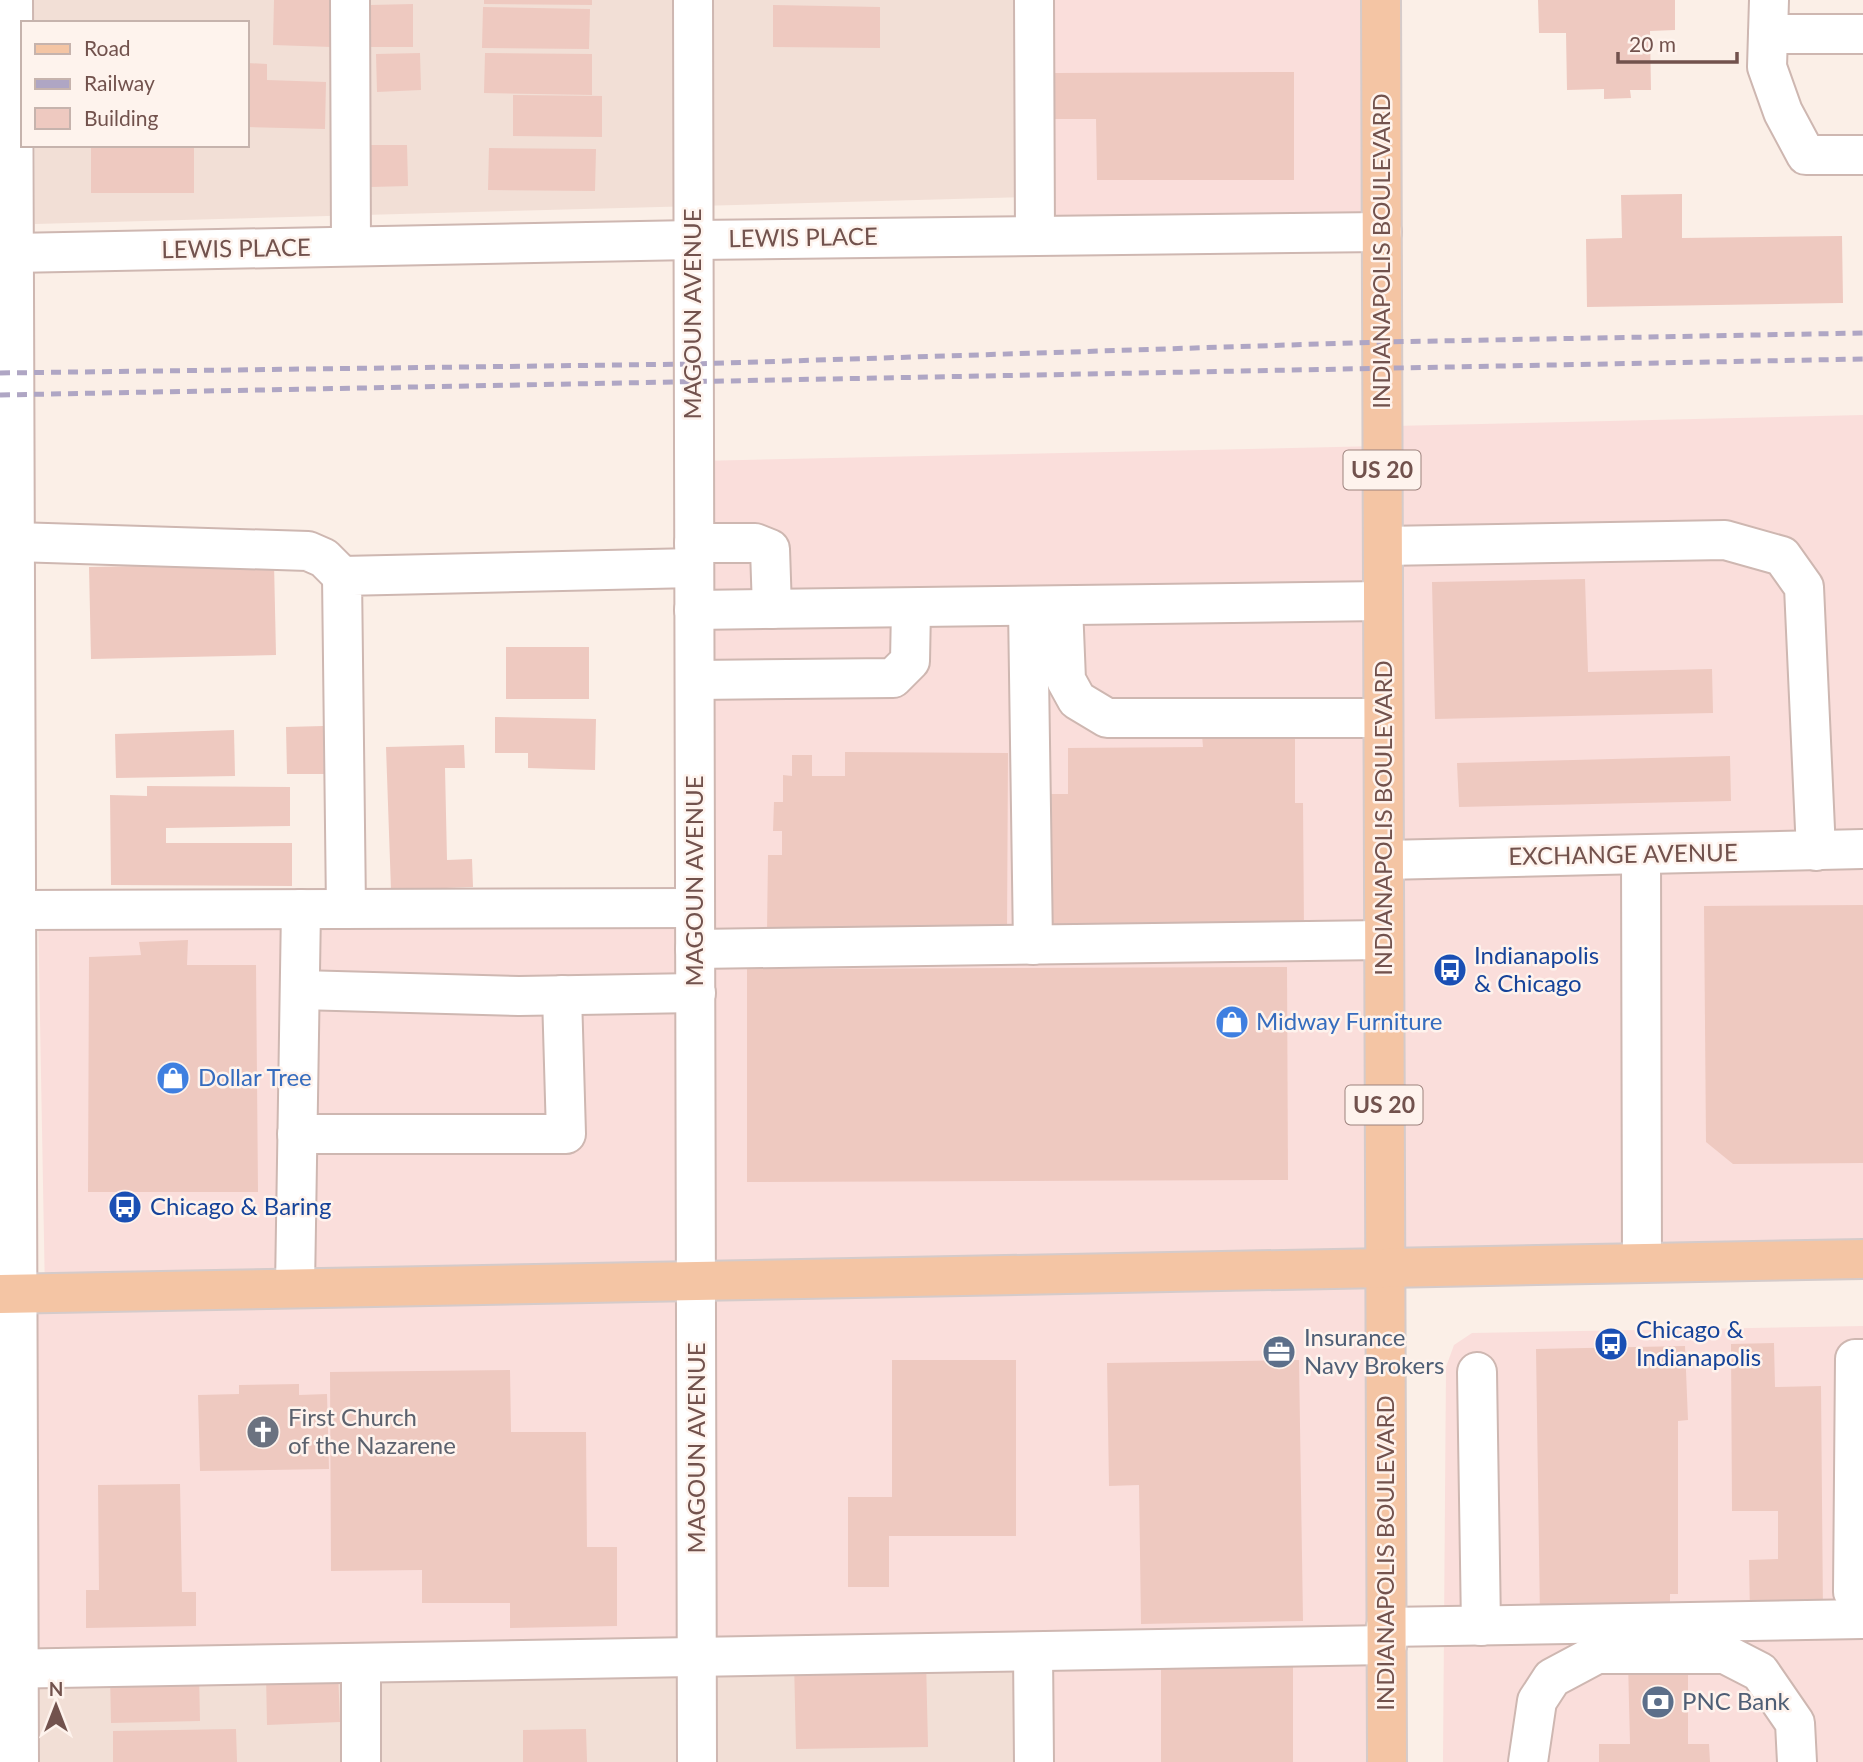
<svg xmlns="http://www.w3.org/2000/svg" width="1863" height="1762" font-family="Lato,sans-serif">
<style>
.residential{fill:#f2dfd6}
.commercial{fill:#fadedb}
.building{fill:#eec9c0}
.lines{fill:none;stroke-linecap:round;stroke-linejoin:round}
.minor-casing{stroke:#ceb7b1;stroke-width:42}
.major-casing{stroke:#d5cbca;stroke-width:42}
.minor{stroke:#fff;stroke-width:38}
.major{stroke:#f4c5a4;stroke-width:38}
.rail{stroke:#afa6c4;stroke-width:5;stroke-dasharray:10 7;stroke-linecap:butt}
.labels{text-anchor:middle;stroke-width:5;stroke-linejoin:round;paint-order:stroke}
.shield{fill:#fef3ed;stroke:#9c827d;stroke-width:2}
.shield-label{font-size:23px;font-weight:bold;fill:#72524d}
.street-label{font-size:24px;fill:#72524d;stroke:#fef3ed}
.transit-label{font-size:24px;fill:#164399;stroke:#fef3ed;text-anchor:start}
.shop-label{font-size:24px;fill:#366cbe;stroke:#fef3ed;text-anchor:start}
.service-label{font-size:24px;fill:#4e5e75;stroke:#fef3ed;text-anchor:start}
.worship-label{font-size:24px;fill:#5b616d;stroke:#fef3ed;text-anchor:start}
</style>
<rect width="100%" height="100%" fill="#fbefe7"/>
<g class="residential">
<path d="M 34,0 L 1024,0 L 1026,197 L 35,224 L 35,145 L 247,145 L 247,23 L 34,23 Z"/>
<path d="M 1038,1647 L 1038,1762 L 0,1762 L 0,1664 Z"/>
</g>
<g class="commercial">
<path d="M 1024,0 L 1372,0 L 1371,226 L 1026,227 Z"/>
<path d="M 1863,415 L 1863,1251 L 1395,1258 L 1393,426 Z"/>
<path d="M 1380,446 L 1368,1261 L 45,1294 L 38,909 L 695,908 L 699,461 Z"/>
<path d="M 1380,1275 L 1383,1762 L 1038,1762 L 1038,1647 L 0,1664 L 0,1299 Z"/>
<path d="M 1863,1326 L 1863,1762 L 1443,1762 L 1446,1367 L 1454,1345 L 1472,1333 Z"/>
</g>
<g class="building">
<path d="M 274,0 L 333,0 L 331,47 L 273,45 Z"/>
<path d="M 484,0 L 592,0 L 592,5 L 484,4 Z"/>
<path d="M 1538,0 L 1675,0 L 1675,30 L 1650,31 L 1651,90 L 1630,90 L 1631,98 L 1604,99 L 1604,89 L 1567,90 L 1566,33 L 1539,33 Z"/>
<path d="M 413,4 L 413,47 L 371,47 L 370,5 Z"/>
<path d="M 773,5 L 880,7 L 880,48 L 773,47 Z"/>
<path d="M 483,7 L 590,9 L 589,49 L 482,48 Z"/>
<path d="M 420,53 L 421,90 L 377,92 L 376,54 Z"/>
<path d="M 485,53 L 592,54 L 592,95 L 484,93 Z"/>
<path d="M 247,63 L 267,64 L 267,80 L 326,82 L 325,129 L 247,127 Z"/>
<path d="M 1294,72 L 1294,180 L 1097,180 L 1096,119 L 1055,119 L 1055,73 Z"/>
<path d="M 513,95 L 602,96 L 602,137 L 513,136 Z"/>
<rect x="91" y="145" width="103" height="48"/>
<path d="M 370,145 L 407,145 L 408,186 L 371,187 Z"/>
<path d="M 489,148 L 596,149 L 595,191 L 488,190 Z"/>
<path d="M 1682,194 L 1682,238 L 1842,236 L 1843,303 L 1587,307 L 1586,239 L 1622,238 L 1621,195 Z"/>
<path d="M 274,563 L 276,655 L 91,659 L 89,567 Z"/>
<path d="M 1585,579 L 1588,672 L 1712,669 L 1713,713 L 1435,719 L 1432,582 Z"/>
<rect x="506" y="647" width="83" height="52"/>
<path d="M 495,717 L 596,719 L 595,770 L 528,768 L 528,753 L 495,753 Z"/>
<path d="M 323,726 L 324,774 L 287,774 L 286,727 Z"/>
<path d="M 234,730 L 235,776 L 116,778 L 115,734 Z"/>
<path d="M 1295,734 L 1295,803 L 1303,803 L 1304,930 L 1051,932 L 1050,794 L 1068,794 L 1068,748 L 1203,747 L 1202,735 Z"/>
<path d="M 464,745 L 465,768 L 445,768 L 447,860 L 472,859 L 473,887 L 391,890 L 386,747 Z"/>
<path d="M 845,752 L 1008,753 L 1007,934 L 767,932 L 768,855 L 782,855 L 782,831 L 773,831 L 774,802 L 783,802 L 783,775 L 792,776 L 792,755 L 812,755 L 812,776 L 845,776 Z"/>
<path d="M 1730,756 L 1731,801 L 1459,807 L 1457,763 Z"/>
<path d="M 147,786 L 290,787 L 290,826 L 166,828 L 166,843 L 292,843 L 292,886 L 111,885 L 110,795 L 147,796 Z"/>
<path d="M 1863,905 L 1863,1163 L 1733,1164 L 1706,1142 L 1704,906 Z"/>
<path d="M 188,940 L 187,965 L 256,965 L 258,1192 L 88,1192 L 89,957 L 141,955 L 139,942 Z"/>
<path d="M 1287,967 L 1288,1180 L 747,1182 L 747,969 Z"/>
<path d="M 1774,1343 L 1775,1387 L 1821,1386 L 1823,1615 L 1750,1615 L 1749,1560 L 1778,1559 L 1778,1511 L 1732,1511 L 1731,1344 Z"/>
<path d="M 1685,1346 L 1688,1420 L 1678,1421 L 1678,1594 L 1670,1594 L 1670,1613 L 1540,1618 L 1536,1349 Z"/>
<path d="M 892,1360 L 1016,1360 L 1016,1536 L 889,1536 L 889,1587 L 848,1587 L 848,1497 L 892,1497 Z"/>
<path d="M 1299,1360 L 1303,1621 L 1141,1624 L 1139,1485 L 1109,1486 L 1107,1363 Z"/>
<path d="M 510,1370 L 511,1432 L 586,1432 L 587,1547 L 617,1547 L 617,1626 L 510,1628 L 510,1603 L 422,1603 L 422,1570 L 331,1571 L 330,1372 Z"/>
<path d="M 299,1384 L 299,1395 L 327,1394 L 329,1469 L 200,1471 L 198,1395 L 239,1394 L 239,1385 Z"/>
<path d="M 180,1484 L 182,1592 L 196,1592 L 196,1626 L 86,1628 L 86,1590 L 99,1590 L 98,1485 Z"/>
<path d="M 1161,1654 L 1293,1660 L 1293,1762 L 1161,1762 Z"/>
<path d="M 926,1659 L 928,1747 L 796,1749 L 794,1661 Z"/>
<path d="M 1688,1660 L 1688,1744 L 1709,1744 L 1710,1762 L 1599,1762 L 1599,1744 L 1630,1744 L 1628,1661 Z"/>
<path d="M 338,1671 L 340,1722 L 267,1725 L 266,1674 Z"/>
<path d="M 199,1672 L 200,1721 L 111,1723 L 110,1674 Z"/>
<path d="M 236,1729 L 237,1762 L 113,1762 L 113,1731 Z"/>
<path d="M 586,1729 L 587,1762 L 523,1762 L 523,1730 Z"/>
</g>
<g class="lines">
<defs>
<g id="minor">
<path d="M 13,0 L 19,1762"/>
<path d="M 350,0 L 351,246"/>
<path d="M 693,0 L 697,1762"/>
<path d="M 1034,0 L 1035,236"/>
<path d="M 1769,0 L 1767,67 L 1783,112 L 1806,155 L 1863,155"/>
<path d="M 1768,34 L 1863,34"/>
<path d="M 13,253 L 693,240 L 1382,232"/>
<path d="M 15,542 L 308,551 L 324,558 L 342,576"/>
<path d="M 694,543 L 755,543 L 770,549 L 772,609"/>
<path d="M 1383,546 L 1725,540 L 1782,556 L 1804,587 L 1816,851"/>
<path d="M 1063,606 L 1066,680 L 1077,700 L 1107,718 L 1383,718"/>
<path d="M 1028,607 L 1033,945"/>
<path d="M 694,610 L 1383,601"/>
<path d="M 695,680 L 893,678 L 910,661 L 911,608"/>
<path d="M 1641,855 L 1642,1263"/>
<path d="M 1384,860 L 1863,849"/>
<path d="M 346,909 L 342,576 L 694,568"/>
<path d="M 16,910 L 695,908"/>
<path d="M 695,949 L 1384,940"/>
<path d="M 300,990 L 519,996 L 696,993"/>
<path d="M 297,1134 L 566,1134 L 562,995"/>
<path d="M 295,1288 L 301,909"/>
<path d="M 1863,1359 L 1855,1359 L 1853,1592 L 1863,1592"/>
<path d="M 1477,1372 L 1481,1626"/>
<path d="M 1386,1627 L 1863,1619"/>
<path d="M 1033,1652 L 1034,1762"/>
<path d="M 0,1669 L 1387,1645"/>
<path d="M 361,1762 L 361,1663"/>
<path d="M 1528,1762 L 1537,1701 L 1552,1678 L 1597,1654 L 1725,1654 L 1760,1672 L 1795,1723 L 1797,1762"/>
</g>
<g id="major">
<path d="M 1381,0 L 1387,1762"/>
<path d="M 0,1294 L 1863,1259"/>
</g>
</defs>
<use href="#minor" class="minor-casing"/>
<use href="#major" class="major-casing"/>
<use href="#minor" class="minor"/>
<use href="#major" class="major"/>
<g class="rail">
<path d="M 0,373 L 694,364 L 1382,342 L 1863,333"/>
<path d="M 0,395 L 1863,359"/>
</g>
</g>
<defs>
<symbol id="bus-disc" viewBox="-11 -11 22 22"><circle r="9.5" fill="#1a4fb4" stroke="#fef3ed"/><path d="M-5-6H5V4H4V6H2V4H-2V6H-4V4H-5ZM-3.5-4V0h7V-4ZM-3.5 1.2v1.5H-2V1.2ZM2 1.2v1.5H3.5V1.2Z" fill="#fff"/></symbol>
<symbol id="shop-disc" viewBox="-11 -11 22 22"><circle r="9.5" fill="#3f7fe0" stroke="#fef3ed"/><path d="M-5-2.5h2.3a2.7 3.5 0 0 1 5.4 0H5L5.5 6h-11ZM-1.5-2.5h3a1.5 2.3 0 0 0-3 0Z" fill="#fff"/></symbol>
<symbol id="office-disc" viewBox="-11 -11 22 22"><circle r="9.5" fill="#5c6f8a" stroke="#fef3ed"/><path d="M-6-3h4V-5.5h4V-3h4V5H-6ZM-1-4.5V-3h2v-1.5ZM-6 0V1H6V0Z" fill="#fff"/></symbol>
<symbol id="church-disc" viewBox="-11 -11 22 22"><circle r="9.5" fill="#6b7280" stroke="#fef3ed"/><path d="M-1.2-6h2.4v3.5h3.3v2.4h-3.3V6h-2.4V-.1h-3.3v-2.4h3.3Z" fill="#fff"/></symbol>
<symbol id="bank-disc" viewBox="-11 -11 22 22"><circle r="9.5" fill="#5c6f8a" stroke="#fef3ed"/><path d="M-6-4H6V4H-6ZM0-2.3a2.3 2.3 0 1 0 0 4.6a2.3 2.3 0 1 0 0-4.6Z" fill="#fff"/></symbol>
</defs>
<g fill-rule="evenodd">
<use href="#bus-disc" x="1431" y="951" width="38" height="38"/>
<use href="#shop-disc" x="1213" y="1003" width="38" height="38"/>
<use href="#shop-disc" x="154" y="1059" width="38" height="38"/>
<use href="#bus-disc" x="106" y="1188" width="38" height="38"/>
<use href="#bus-disc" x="1592" y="1325" width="38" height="38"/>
<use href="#office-disc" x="1260" y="1333" width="38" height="38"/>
<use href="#church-disc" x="244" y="1413" width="38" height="38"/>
<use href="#bank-disc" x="1639" y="1683" width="38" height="38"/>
</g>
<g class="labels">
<g class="shield">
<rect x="1343.5" y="450.5" width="77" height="39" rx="5"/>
<rect x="1345.5" y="1085.5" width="77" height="39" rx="5"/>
</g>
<g class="shield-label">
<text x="1382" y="478">US 20</text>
<text x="1384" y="1113">US 20</text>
</g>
<g class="street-label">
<text transform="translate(803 238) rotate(-1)" y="8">LEWIS PLACE</text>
<text transform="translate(236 249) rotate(-1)" y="8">LEWIS PLACE</text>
<text transform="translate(1382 251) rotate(-90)" y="8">INDIANAPOLIS BOULEVARD</text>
<text transform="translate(693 314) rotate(-90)" y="8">MAGOUN AVENUE</text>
<text transform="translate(1384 818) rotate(-90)" y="8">INDIANAPOLIS BOULEVARD</text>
<text transform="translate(1623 855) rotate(-1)" y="8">EXCHANGE AVENUE</text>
<text transform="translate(695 881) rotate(-90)" y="8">MAGOUN AVENUE</text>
<text transform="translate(697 1448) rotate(-90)" y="8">MAGOUN AVENUE</text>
<text transform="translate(1386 1553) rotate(-90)" y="8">INDIANAPOLIS BOULEVARD</text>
</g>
<g class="transit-label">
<text x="1474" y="964">Indianapolis<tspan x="1474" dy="28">&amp; Chicago</tspan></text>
<text x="150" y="1215">Chicago &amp; Baring</text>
<text x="1636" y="1338">Chicago &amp;<tspan x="1636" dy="28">Indianapolis</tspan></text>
</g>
<g class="shop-label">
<text x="1256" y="1030">Midway Furniture</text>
<text x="198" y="1086">Dollar Tree</text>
</g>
<g class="service-label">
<text x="1304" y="1346">Insurance<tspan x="1304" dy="28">Navy Brokers</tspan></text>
<text x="1682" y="1710">PNC Bank</text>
</g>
<g class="worship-label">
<text x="288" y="1426">First Church<tspan x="288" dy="28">of the Nazarene</tspan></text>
</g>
</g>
<rect x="21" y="21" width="228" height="126" fill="#fef3ed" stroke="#c6b3ad" stroke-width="2"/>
<rect x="35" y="44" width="35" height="10" fill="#f4c5a4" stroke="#c6b3ad" stroke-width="2"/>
<text x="84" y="56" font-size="21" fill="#72524d">Road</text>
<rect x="35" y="79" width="35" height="10" fill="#afa6c4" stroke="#c6b3ad" stroke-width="2"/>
<text x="84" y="91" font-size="21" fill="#72524d">Railway</text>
<rect x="35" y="108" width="35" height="21" fill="#eec9c0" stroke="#c6b3ad" stroke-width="2"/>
<text x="84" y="126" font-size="21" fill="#72524d">Building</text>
<g transform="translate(56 1706)" stroke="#fef3ed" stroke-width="5" paint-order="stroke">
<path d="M0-5L12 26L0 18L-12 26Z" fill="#72524d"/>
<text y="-10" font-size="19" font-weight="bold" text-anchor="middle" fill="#72524d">N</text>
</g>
<path d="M1618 52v10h119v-10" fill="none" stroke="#72524d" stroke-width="3.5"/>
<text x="1629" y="52" font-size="21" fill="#72524d" stroke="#fef3ed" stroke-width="5" paint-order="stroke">20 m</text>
</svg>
